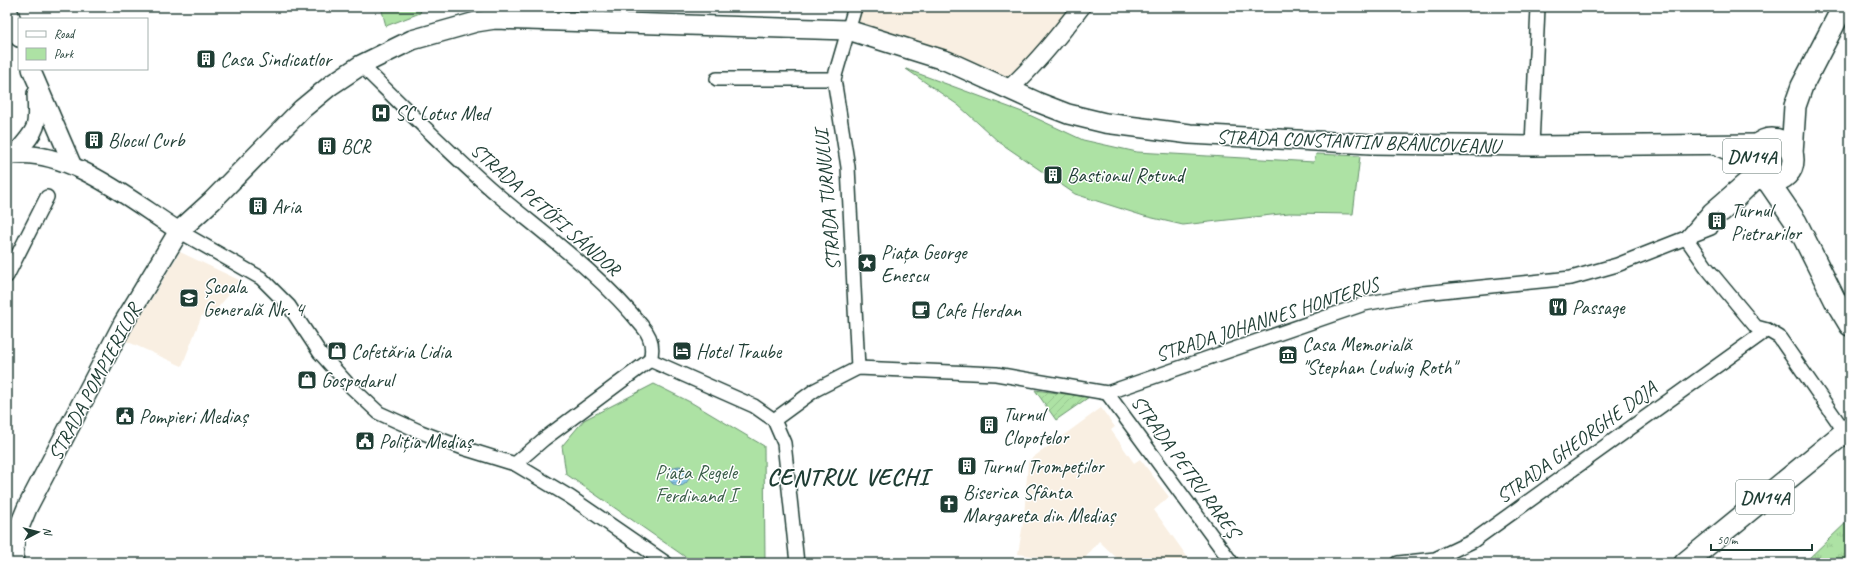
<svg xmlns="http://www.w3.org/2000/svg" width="1857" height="570" font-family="Caveat,sans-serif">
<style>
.built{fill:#f9efe2}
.grass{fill:url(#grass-tufts);stroke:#66906c}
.park{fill:#ade2a4;stroke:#66906c}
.garden{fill:url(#garden-furrows);stroke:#66906c}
.water{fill:url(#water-rules);stroke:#6090a2}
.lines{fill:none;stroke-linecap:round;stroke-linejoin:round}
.minor-tunnel{stroke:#d2d8d6;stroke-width:13;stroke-dasharray:13 6;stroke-linecap:butt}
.minor-casing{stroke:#1f3d34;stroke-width:16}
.tertiary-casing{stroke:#1f3d34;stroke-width:20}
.secondary-casing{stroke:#1f3d34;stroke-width:22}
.primary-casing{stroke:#1f3d34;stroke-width:24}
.minor{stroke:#fff;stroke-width:13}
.tertiary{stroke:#fff;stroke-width:17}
.secondary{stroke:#fff;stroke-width:19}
.primary{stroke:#fff;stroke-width:21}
.labels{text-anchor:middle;stroke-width:3;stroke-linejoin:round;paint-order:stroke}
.shield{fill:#fff;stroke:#627771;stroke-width:1}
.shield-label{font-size:19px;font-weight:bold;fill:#1f3d34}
.poi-label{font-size:20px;fill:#1f3d34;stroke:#fff;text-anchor:start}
.street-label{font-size:20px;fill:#1f3d34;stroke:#fff}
.park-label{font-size:20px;fill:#3b5e4a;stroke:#fff}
.district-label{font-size:24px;font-weight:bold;letter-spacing:1px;fill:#1f3d34;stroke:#fff}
</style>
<defs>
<pattern id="grass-tufts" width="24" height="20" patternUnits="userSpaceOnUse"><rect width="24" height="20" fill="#ade2a4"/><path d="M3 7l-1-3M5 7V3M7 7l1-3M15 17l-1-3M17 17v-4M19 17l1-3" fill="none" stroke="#94c38e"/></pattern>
<pattern id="garden-furrows" width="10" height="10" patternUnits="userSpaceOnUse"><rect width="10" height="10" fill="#ade2a4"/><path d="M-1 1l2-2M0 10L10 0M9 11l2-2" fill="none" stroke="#94c38e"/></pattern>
<pattern id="water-rules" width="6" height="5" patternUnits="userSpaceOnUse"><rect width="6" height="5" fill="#8bc8eb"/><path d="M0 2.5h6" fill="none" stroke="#71a4bf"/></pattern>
</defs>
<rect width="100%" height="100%" fill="#fff"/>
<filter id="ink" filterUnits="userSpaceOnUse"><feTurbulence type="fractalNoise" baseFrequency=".025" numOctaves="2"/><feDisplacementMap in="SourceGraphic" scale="8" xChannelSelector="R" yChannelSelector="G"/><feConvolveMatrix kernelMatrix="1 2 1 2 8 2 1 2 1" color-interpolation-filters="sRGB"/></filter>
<g filter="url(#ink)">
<g class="built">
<path d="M 855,7 L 1081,7 L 1009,89 L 848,30 Z"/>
<path d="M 180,252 L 241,281 L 207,320 L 202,315 L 182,366 L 126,341 Z"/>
<path d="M 1101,408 L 1115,427 L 1111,430 L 1134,463 L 1140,459 L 1169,497 L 1154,510 L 1188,558 L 1181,563 L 1122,563 L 1099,541 L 1081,563 L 1041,563 L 1038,562 L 1038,557 L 1018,554 L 1024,517 L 1028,461 Z"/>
</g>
<path class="grass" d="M 1850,519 L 1850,563 L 1810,563 L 1807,560 Z"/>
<g class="park">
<path d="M 381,7 L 418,7 L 421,10 L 420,13 L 386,26 Z"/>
<path d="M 906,69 L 1025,113 L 1083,140 L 1137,152 L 1314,162 L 1316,154 L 1360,156 L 1353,214 L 1289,213 L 1183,225 L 1144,216 L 1075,194 L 999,142 L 958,105 Z"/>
<path d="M 654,384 L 692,403 L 764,446 L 765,563 L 694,563 L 566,474 L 562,446 L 584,420 Z"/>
</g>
<path class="garden" d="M 1035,390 L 1089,397 L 1056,420 Z"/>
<circle class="water" cx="679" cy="476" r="10"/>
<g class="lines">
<path class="minor-tunnel" d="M 1711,228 L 1724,214"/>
<defs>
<g id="minor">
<path d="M 855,7 L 834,79 L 848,167 L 858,368"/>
<path d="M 361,65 C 406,109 451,155 499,196 C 548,237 602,276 642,326 C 651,336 654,347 650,360"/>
<path d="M 717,79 L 834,79"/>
<path d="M 1532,146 L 1538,7"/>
<path d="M 1724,214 L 1761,178"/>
<path d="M 179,231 L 261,278 L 289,306 L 320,353 L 347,383 L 379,413 L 421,432 L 463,448 L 515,464 L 570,497 L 666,563"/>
<path d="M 1688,236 L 1710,210 L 1755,171"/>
<path d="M 1686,238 L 1707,268 L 1756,327 L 1767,330 L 1779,337 L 1845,432"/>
<path d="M 7,276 L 47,197"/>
<path d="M 650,360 L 754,406 L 774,420 L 784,443 L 797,563"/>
<path d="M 1107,393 L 1232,563"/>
<path d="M 774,420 L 815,390 L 858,368 L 996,374 L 1107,393 L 1364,304 L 1423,293 L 1571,278 L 1617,265 L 1711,228"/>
<path d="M 515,464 L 544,439 L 650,360"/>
<path d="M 1398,563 L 1435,559 L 1473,541 L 1767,330"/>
</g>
<g id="tertiary">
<path d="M 7,7 L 19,38"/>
<path d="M 31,69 L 72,164"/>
<path d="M 1009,89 C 1036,64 1059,36 1081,7"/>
<path d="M 15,154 C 38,128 38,129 36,94"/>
<path d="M 7,156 C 64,144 133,202 179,231"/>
</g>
<g id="secondary">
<path d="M 1721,147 L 1752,161"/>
<path d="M 13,563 L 15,537 L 27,508 L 123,324 L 179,231 L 212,201 L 302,109 L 331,85 L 361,65 L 412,40 L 476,22 L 495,19 L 848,30 L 947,61 L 1037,102 L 1068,114 L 1105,123 L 1190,134 L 1371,144 L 1532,146 L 1760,144"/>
</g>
<g id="primary">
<circle cx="1772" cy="160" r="21"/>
<path d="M 1792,153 L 1795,106 L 1802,86 L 1843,7"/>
<path d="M 1768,181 L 1796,222 L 1835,300 L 1850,325"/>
<path d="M 1685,563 L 1850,428"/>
</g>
</defs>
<use href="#minor" class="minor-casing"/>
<use href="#tertiary" class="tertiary-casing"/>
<use href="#secondary" class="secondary-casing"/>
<use href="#primary" class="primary-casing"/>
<use href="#minor" class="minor"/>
<use href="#tertiary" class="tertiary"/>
<use href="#secondary" class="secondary"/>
<use href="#primary" class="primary"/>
</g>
</g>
<defs>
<symbol id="building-square" viewBox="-11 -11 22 22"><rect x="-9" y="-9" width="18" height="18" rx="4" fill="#1f3d34" stroke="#fff"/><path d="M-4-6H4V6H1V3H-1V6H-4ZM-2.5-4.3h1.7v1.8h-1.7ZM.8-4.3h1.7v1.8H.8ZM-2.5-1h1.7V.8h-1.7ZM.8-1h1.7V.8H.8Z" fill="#fff"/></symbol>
<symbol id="hospital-square" viewBox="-11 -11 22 22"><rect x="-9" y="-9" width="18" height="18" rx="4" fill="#1f3d34" stroke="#fff"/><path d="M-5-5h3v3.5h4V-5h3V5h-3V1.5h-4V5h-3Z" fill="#fff"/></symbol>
<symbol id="sight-square" viewBox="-11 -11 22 22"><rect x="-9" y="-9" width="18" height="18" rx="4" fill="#1f3d34" stroke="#fff"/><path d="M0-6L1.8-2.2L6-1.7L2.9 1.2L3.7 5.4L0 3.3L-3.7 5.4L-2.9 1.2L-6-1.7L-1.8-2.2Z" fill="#fff"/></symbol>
<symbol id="school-square" viewBox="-11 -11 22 22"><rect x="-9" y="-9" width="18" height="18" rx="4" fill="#1f3d34" stroke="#fff"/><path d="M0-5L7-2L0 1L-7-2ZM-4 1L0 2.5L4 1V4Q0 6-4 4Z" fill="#fff"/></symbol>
<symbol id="restaurant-square" viewBox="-11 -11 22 22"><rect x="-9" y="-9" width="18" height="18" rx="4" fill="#1f3d34" stroke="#fff"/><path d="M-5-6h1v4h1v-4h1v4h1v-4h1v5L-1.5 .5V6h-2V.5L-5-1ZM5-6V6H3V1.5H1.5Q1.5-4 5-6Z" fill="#fff"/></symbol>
<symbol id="cafe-square" viewBox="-11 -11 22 22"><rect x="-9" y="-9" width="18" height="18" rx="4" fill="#1f3d34" stroke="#fff"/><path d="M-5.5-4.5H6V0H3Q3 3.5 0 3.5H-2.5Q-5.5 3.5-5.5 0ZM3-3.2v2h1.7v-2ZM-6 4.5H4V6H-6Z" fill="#fff"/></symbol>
<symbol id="shop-square" viewBox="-11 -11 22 22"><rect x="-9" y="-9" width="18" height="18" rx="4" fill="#1f3d34" stroke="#fff"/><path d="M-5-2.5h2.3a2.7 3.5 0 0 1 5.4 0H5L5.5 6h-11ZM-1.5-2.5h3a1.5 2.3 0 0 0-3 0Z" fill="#fff"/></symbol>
<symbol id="hotel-square" viewBox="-11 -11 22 22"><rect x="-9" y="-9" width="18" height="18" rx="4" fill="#1f3d34" stroke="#fff"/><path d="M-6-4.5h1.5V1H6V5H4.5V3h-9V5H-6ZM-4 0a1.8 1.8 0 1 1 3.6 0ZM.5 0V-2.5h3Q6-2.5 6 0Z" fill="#fff"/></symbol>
<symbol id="museum-square" viewBox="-11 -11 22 22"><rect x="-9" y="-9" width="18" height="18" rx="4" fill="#1f3d34" stroke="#fff"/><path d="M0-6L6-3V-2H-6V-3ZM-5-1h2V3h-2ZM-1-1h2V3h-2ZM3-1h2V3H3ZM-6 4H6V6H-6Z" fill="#fff"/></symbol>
<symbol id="civic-square" viewBox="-11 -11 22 22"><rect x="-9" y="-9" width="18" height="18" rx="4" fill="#1f3d34" stroke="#fff"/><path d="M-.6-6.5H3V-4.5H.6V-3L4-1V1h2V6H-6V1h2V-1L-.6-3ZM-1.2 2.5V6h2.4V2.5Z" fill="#fff"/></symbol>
<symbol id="church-square" viewBox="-11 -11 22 22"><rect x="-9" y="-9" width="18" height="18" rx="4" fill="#1f3d34" stroke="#fff"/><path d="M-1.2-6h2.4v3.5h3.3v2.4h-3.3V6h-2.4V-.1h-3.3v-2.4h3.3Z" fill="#fff"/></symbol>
</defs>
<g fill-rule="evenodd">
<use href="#building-square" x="195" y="48" width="22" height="22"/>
<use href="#hospital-square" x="370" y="102" width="22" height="22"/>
<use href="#building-square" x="83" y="129" width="22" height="22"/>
<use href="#building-square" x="316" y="135" width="22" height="22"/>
<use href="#building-square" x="1042" y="164" width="22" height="22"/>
<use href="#building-square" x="247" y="195" width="22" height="22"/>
<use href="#building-square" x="1706" y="210" width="22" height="22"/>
<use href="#sight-square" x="856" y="252" width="22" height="22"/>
<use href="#school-square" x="178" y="287" width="22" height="22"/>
<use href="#restaurant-square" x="1547" y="296" width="22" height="22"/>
<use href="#cafe-square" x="910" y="299" width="22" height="22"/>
<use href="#shop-square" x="326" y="340" width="22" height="22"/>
<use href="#hotel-square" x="671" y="340" width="22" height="22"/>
<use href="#museum-square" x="1277" y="344" width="22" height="22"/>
<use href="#shop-square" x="296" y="369" width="22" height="22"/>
<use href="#civic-square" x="114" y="405" width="22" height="22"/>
<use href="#building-square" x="978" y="414" width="22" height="22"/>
<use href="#civic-square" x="354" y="430" width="22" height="22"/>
<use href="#building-square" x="956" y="455" width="22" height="22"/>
<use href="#church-square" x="938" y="493" width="22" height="22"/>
</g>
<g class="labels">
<g class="shield">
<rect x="1723" y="139" width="58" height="34" rx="3"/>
<rect x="1736" y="480" width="58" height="34" rx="3"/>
</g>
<g class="shield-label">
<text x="1752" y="163">DN14A</text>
<text x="1765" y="504">DN14A</text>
</g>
<g class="poi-label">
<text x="220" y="66">Casa Sindicatlor</text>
<text x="395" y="120">SC Lotus Med</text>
<text x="108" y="147">Blocul Curb</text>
<text x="341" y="153">BCR</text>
<text x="1067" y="182">Bastionul Rotund</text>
<text x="272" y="213">Aria</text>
<text x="1731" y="217">Turnul<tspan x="1731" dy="23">Pietrarilor</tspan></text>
<text x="881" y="259">Piața George<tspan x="881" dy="23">Enescu</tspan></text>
<text x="203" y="293">Școala<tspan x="203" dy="23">Generală Nr. 4</tspan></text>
<text x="1572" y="314">Passage</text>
<text x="935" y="317">Cafe Herdan</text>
<text x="1302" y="351">Casa Memorială<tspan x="1302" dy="23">"Stephan Ludwig Roth"</tspan></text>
<text x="351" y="358">Cofetăria Lidia</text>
<text x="696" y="358">Hotel Traube</text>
<text x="321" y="387">Gospodarul</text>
<text x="1003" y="421">Turnul<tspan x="1003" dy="23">Clopotelor</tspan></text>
<text x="139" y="423">Pompieri Mediaș</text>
<text x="379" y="448">Poliția Mediaș</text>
<text x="981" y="473">Turnul Trompeților</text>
<text x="963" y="499">Biserica Sfânta<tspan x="963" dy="23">Margareta din Mediaș</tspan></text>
</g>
<g class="street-label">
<text transform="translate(1358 141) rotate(2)" y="7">STRADA CONSTANTIN BRÂNCOVEANU</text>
<text transform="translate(827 200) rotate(-95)" y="7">STRADA TURNULUI</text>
<text transform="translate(546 209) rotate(41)" y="7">STRADA PETŐFI SÁNDOR</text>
<text transform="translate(1267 319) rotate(-18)" y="7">STRADA JOHANNES HONTERUS</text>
<text transform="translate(94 382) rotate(-62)" y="7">STRADA POMPIERILOR</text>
<text transform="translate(1576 442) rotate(-36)" y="7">STRADA GHEORGHE DOJA</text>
<text transform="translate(1186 466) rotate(54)" y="7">STRADA PETRU RAREȘ</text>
</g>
<g class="park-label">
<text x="696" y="479">Piața Regele<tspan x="696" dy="23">Ferdinand I</tspan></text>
</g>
<g class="district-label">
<text x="848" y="485">CENTRUL VECHI</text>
</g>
</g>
<rect width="1857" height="570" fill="none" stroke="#fff" stroke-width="24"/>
<rect x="12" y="12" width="1833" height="546" fill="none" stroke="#1f3d34" stroke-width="1.5" filter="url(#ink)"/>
<rect x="18" y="18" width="130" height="52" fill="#ffffff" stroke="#a5b1ae"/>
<rect x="26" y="31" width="20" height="6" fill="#ffffff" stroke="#a5b1ae"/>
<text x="54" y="38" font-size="12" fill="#1f3d34">Road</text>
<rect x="26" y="48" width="20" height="12" fill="#ade2a4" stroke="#a5b1ae"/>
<text x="54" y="58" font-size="12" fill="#1f3d34">Park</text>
<g transform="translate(38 532) rotate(83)" stroke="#ffffff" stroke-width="3" paint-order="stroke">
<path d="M0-3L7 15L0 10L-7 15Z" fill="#1f3d34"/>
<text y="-6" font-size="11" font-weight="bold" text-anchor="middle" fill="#1f3d34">N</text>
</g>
<path d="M1711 544v6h101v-6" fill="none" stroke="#1f3d34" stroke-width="2"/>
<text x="1717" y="544" font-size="12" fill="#1f3d34" stroke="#ffffff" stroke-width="3" paint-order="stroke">50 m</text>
</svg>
